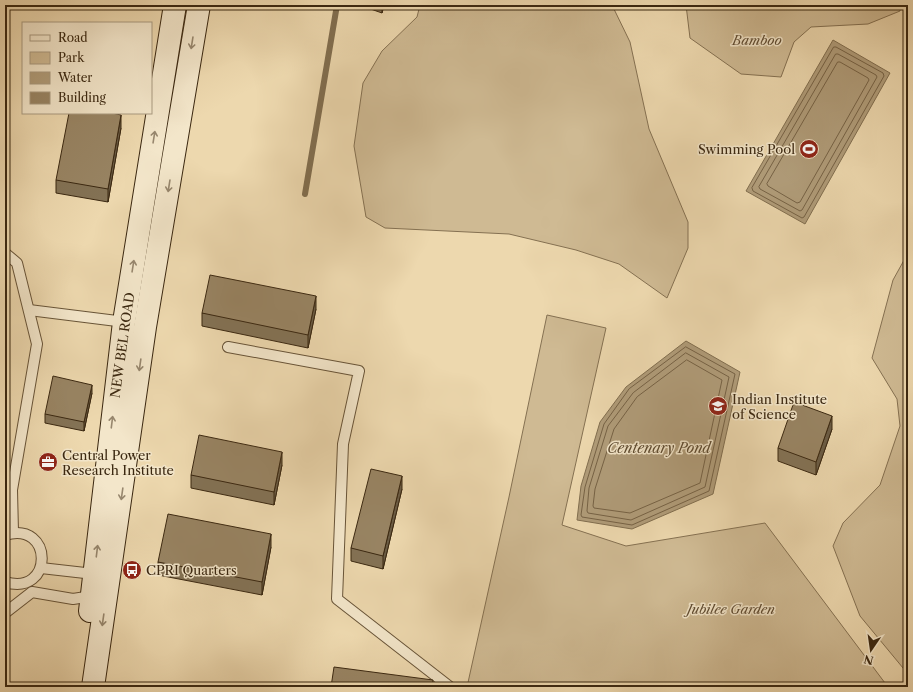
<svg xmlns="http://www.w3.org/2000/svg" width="913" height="692" font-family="'Libre Caslon Text',serif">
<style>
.green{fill:#cfba93;stroke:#857152}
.water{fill:#b09c79;stroke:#816e4f}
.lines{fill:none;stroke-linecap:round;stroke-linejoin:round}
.shore{stroke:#766245;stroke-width:1}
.stream{stroke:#816e4f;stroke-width:6}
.lane-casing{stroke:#685438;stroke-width:12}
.secondary-casing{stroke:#3b2811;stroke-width:24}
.lane{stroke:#f3e6ca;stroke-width:10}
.secondary{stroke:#f3e6ca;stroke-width:22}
.wall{fill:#837255;stroke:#3b2811}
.shaded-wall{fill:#6a5c45;stroke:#3b2811}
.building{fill:#988463;stroke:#3b2811}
.oneway{stroke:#97876e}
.labels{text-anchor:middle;stroke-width:3;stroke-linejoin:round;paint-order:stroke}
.park-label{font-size:13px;font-style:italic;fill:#604c32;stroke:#f3e6ca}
.poi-label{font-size:13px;fill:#3b2811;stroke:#f3e6ca;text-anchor:start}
.street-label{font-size:13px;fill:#3b2811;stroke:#f3e6ca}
.water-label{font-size:14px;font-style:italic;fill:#5e4b30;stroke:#f3e6ca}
</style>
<rect width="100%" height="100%" fill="#edd8ae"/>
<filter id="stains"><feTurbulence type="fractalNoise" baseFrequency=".005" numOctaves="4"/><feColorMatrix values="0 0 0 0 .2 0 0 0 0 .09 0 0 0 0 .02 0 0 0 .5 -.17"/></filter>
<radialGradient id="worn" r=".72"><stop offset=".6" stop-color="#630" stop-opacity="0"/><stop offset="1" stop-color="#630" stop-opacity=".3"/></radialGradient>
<g class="green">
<path d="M 420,5 L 612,5 L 630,42 L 649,129 L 688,222 L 688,248 L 667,298 L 619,264 L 576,250 L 509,234 L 385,228 L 366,217 L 354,146 L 363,83 L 382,51 L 417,17 Z"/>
<path d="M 686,5 L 900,5 L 900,11 L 868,24 L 811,27 L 794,42 L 781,77 L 741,74 L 690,38 Z"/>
<path d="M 908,253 L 908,674 L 860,616 L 833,546 L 843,523 L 880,485 L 900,426 L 897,399 L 872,358 L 893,280 Z"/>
<path d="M 547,315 L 606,328 L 562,525 L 626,546 L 765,523 L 888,687 L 467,687 L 509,497 Z"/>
</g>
<g class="water">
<path d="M 833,40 L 890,73 L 805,224 L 746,191 Z"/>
<path d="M 686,341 L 740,372 L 713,494 L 632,529 L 577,520 L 581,486 L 600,422 L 626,387 Z"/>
</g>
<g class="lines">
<g class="shore">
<path d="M 834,47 L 836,47 L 883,73 L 884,76 L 804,217 L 802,218 L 753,191 L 752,188 Z"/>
<path d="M 836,54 L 838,54 L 876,75 L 877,77 L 802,210 L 800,211 L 760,189 L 759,187 Z"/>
<path d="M 838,62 L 840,62 L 868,78 L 869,80 L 800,202 L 797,203 L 768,186 L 767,184 Z"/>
<path d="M 686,347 L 735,374 L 709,491 L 632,525 L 582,517 L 581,515 L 585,487 L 604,424 L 629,389 Z"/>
<path d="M 686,353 L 729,377 L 705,487 L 631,520 L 588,513 L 587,511 L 589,488 L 608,426 L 633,393 Z"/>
<path d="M 687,360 L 722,380 L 700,483 L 630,513 L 594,508 L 593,506 L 595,489 L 614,429 L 637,397 Z"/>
</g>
<path class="stream" d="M 305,194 L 337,5"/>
<defs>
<g id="lane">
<path d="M 5,253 L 17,263 L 37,344 L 12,490 L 13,532"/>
<path d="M 29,310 L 125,322"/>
<path d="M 228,347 L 359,371 L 343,444 L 337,599 L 450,687"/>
<path d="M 5,535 C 54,520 54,597 5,582"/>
<path d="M 41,568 L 94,574"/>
<path d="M 5,613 L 32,592 L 73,599 L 92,596"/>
</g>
<g id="secondary">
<path d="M 90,611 L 124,322 L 175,5"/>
<path d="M 93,687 L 145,327 L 199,5"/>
</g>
</defs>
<use href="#lane" class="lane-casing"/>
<use href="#secondary" class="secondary-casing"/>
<use href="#lane" class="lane"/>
<use href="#secondary" class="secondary"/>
</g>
<g class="wall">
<path d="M 365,5 L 384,5 L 382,13 L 365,7 Z"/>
<path d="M 121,128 L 108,202 L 56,193 L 56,180 Z"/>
<path d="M 316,309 L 308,348 L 202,326 L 202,313 Z"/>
<path d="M 92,393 L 84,431 L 45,423 L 45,414 Z"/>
<path d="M 832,429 L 816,475 L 778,461 L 778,448 Z"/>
<path d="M 282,465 L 274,505 L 191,488 L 191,475 Z"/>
<path d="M 402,489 L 383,569 L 351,561 L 351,548 Z"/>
<path d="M 271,547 L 262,595 L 158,575 L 158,562 Z"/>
</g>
<g class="shaded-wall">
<path d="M 383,5 L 384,5 L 382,13 L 382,9 Z"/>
<path d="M 121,115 L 121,128 L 108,202 L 108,189 Z"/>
<path d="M 316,296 L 316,309 L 308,348 L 308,335 Z"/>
<path d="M 92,385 L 92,393 L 84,431 L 84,422 Z"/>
<path d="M 832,416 L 832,429 L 816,475 L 816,462 Z"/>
<path d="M 282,452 L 282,465 L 274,505 L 274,492 Z"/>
<path d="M 402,476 L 402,489 L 383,569 L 383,556 Z"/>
<path d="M 271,534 L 271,547 L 262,595 L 262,582 Z"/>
</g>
<g class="building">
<path d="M 372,5 L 383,5 L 382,9 Z"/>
<path d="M 69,113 L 112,113 L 121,115 L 108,189 L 56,180 Z"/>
<path d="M 210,275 L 316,296 L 308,335 L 202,313 Z"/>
<path d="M 53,376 L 92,385 L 84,422 L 45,414 Z"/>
<path d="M 794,402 L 832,416 L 816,462 L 778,448 Z"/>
<path d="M 199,435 L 282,452 L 274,492 L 191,475 Z"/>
<path d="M 371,469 L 402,476 L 383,556 L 351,548 Z"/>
<path d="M 168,514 L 271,534 L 262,582 L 158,562 Z"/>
<path d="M 334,667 L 433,680 L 432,687 L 331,687 Z"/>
</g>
<defs><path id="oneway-shaft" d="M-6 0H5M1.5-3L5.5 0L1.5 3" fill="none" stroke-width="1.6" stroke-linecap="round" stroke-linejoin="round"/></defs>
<g class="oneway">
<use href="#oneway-shaft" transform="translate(192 43) rotate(99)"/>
<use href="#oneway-shaft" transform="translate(154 137) rotate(-81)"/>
<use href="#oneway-shaft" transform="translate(169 186) rotate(99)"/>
<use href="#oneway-shaft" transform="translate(133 266) rotate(-81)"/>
<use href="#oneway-shaft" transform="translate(140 365) rotate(98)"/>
<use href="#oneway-shaft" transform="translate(112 422) rotate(-83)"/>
<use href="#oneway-shaft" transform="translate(122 494) rotate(98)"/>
<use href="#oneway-shaft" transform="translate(97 551) rotate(-83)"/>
<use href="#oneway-shaft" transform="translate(103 620) rotate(98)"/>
</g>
<defs>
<symbol id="stadium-disc" viewBox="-11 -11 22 22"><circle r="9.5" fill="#8f2418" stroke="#f3e6ca"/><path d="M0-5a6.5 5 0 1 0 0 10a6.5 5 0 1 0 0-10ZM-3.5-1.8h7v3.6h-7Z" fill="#fff"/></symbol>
<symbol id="university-disc" viewBox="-11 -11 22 22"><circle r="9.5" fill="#8f2418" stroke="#f3e6ca"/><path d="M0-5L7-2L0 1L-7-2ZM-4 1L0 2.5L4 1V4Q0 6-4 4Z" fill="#fff"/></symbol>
<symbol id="office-disc" viewBox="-11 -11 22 22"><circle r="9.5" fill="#8f2418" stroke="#f3e6ca"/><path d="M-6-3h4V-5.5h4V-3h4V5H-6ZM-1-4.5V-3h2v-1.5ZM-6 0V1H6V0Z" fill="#fff"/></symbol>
<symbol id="bus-disc" viewBox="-11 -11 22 22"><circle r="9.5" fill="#8f2418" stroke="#f3e6ca"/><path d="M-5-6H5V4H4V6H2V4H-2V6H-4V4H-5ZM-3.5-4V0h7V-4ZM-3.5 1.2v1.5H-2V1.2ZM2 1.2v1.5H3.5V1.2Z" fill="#fff"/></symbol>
</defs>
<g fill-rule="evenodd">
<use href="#stadium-disc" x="798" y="138" width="22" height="22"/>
<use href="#university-disc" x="707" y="395" width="22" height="22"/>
<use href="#office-disc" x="37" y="451" width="22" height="22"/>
<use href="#bus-disc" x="121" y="559" width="22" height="22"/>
</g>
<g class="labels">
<g class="park-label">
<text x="757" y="45">Bamboo</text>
<text x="731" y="614">Jubilee Garden</text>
</g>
<g class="poi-label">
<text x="795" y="154" text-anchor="end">Swimming Pool</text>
<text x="732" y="404">Indian Institute<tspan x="732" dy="15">of Science</tspan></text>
<text x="62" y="460">Central Power<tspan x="62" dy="15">Research Institute</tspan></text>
<text x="146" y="575">CPRI Quarters</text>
</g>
<g class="street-label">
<text transform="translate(122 345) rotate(-82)" y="5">NEW BEL ROAD</text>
</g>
<g class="water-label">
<text x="659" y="453">Centenary Pond</text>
</g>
</g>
<rect width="913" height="692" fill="none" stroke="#edd8ae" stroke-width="20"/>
<rect x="6" y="6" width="901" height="680" fill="none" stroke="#3b2811" stroke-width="2"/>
<rect x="10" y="10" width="893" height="672" fill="none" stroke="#3b2811"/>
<rect x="22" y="22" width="130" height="92" fill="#f3e6ca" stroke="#a99a80"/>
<rect x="30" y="35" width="20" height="6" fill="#f3e6ca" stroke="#a99a80"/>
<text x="58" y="42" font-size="12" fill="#3b2811">Road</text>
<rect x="30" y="52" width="20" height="12" fill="#cfba93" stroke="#a99a80"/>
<text x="58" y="62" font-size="12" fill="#3b2811">Park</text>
<rect x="30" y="72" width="20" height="12" fill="#b09c79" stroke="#a99a80"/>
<text x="58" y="82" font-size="12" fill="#3b2811">Water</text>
<rect x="30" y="92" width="20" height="12" fill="#988463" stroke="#a99a80"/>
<text x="58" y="102" font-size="12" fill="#3b2811">Building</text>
<g transform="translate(871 650) rotate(193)" stroke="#f3e6ca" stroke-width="3" paint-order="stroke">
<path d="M0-3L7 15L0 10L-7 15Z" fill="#3b2811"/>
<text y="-6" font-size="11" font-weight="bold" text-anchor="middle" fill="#3b2811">N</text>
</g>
<rect width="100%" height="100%" filter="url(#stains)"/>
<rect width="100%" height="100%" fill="url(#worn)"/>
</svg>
